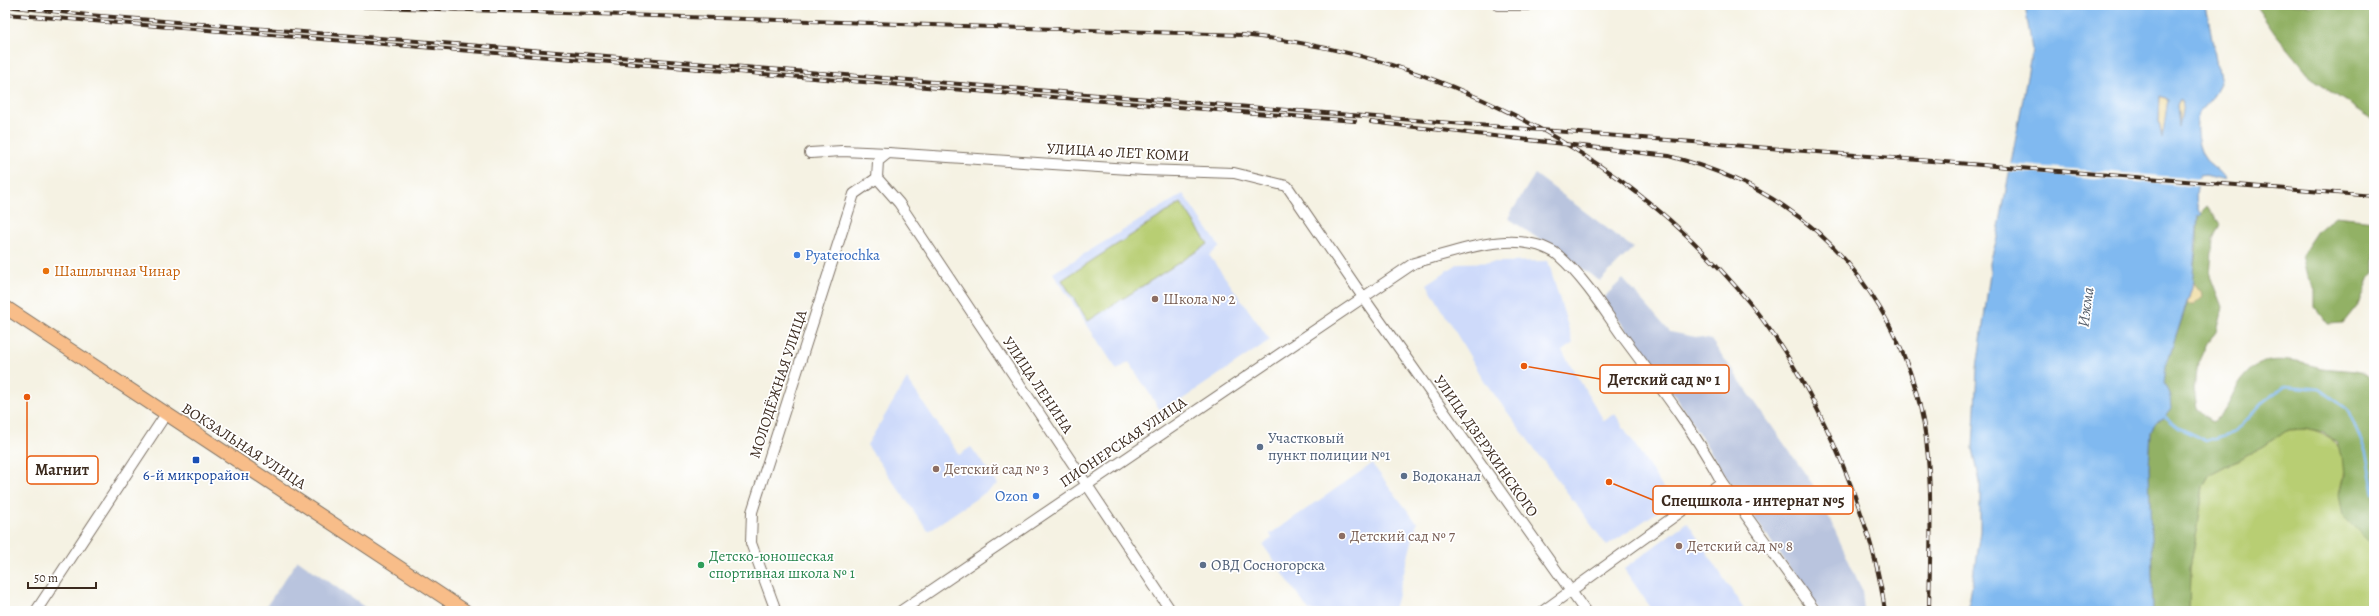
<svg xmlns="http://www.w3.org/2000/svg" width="2379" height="616" font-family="Alegreya,serif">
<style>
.built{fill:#cedafa}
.industrial{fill:#b9c4de}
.green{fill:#b8ce73;stroke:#7a7c48}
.forest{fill:#92b165;stroke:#666e42}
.sand{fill:#eeda9e;stroke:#94825e}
.water{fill:#80b9f0;stroke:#5e7287;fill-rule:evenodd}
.pier{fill:#f5f2e3}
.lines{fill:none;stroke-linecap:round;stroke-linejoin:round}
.stream{stroke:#80b9f0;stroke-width:2.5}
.minor-casing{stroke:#7c7063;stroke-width:12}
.major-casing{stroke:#7c7063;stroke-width:15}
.minor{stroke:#fff;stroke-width:10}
.major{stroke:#f8bd89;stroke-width:13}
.rail-casing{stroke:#3b2a1e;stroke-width:4}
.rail{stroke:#fff;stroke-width:2.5;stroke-dasharray:8;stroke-linecap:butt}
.shop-dot{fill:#3f7fe0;stroke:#fff;stroke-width:1.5}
.food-dot{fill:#e8710a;stroke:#fff;stroke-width:1.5}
.education-dot{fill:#8d6e63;stroke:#fff;stroke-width:1.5}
.service-dot{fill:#5c6f8a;stroke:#fff;stroke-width:1.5}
.transit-dot{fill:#1a4fb4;stroke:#fff;stroke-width:1.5}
.leisure-dot{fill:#2e9e5b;stroke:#fff;stroke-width:1.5}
.labels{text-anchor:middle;stroke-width:3.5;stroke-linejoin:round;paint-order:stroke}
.street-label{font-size:15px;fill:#3b2a1e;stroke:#fff}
.shop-label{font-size:15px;fill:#366cbe;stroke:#fff;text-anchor:start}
.food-label{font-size:15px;fill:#c56008;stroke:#fff;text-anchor:start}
.education-label{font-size:15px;fill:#785e54;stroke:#fff;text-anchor:start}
.service-label{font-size:15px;fill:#4e5e75;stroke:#fff;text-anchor:start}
.transit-label{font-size:15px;fill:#164399;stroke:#fff}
.leisure-label{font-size:15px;fill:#27864d;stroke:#fff;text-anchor:start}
.water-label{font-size:16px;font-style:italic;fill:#535c68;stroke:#fff}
.leader{fill:none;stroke:#e8590c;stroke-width:1.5}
.callout-dot{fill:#e8590c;stroke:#fff;stroke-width:1.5}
.callout{fill:#fff;stroke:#e8590c;stroke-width:1.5}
.callout-label{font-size:16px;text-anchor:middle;font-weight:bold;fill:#3b2a1e}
</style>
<rect width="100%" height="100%" fill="#fff"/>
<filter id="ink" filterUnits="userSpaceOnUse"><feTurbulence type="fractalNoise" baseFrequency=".025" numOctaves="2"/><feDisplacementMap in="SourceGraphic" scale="8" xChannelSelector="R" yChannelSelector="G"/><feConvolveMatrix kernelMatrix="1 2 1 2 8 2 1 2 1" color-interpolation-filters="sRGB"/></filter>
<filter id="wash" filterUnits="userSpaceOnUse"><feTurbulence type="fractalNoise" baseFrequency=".012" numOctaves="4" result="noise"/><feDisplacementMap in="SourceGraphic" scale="16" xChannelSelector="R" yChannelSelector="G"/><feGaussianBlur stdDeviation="0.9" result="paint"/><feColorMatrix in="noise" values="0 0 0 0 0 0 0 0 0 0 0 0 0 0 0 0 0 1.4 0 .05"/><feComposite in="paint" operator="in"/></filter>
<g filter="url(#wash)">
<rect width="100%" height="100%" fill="#f5f2e3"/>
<g class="built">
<path d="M 1183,194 L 1220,247 L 1209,255 L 1270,340 L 1162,413 L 1129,362 L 1117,370 L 1053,273 Z"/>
<path d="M 1548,261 L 1573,343 L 1562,351 L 1604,421 L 1615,414 L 1672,502 L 1607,546 L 1485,382 L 1427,284 L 1459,263 Z"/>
<path d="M 907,379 L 959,455 L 971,447 L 998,484 L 928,531 L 867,445 Z"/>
<path d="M 1372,464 L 1417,523 L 1395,606 L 1388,611 L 1309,611 L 1263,545 L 1272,538 L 1270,534 Z"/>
<path d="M 1687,522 L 1745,611 L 1653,611 L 1624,569 Z"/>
</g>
<g class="industrial">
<path d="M 1535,174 L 1633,248 L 1600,281 L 1508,218 Z"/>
<path d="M 1623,279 L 1670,332 L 1711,340 L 1816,489 L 1862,590 L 1864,611 L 1820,611 L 1732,486 L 1676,397 L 1603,298 Z"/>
<path d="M 298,560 L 370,611 L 263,611 Z"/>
</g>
<g class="green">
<path d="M 1181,203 L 1208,244 L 1088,321 L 1062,280 Z"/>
<path d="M 2306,429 C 2346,439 2349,457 2339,494 L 2374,547 L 2374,591 C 2367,595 2365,603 2366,611 L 2189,611 L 2190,567 L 2198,526 L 2203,486 L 2210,474 L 2264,446 L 2286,430 Z"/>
</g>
<g class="forest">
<path d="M 2255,5 L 2374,5 L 2371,27 L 2374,50 L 2374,120 L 2314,81 L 2275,34 Z"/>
<path d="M 2207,206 L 2220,224 L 2213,239 L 2210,276 L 2222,307 L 2216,332 L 2207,343 L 2198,363 L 2194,390 L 2197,409 L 2211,421 C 2222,416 2227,406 2232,396 C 2254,350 2281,358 2322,368 C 2334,370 2356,369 2365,374 C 2368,375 2371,380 2374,382 L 2374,547 L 2343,516 L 2339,494 L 2344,475 L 2342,456 L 2338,443 L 2323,433 L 2306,429 L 2286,430 L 2264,446 L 2210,474 L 2203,486 L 2198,526 L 2190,567 L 2189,611 L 2153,611 L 2149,468 L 2151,431 L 2155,422 L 2164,418 L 2170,396 L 2164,383 L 2166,367 L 2187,304 L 2192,281 L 2197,244 L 2198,215 Z"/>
<path d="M 2335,216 L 2374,220 L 2374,273 L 2370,277 L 2360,302 L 2343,323 L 2328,324 L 2315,307 L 2315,289 L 2307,276 L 2302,255 L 2318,231 Z"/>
<path d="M 2374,591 L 2374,611 L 2366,611 L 2365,605 L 2370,593 Z"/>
</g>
<g class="sand">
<path d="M 2160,96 L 2168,99 L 2163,141 L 2159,120 Z"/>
<path d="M 2180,99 L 2184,103 L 2180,127 L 2177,105 Z"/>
<path d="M 2192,281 L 2195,286 L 2202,291 L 2203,296 L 2194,304 L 2187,304 Z"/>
</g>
<path class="water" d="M 2025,5 L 2206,5 L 2220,83 L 2211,100 L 2198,114 C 2195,127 2197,149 2206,160 C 2213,167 2220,170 2226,180 L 2206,175 L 2199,176 C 2197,190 2193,202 2201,214 L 2198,215 L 2192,287 L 2166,367 L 2164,383 L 2170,396 L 2171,409 L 2164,418 L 2155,422 L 2151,431 L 2149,468 L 2153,611 L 1968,611 L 1980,531 L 1980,483 L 1973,448 L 1977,369 L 1990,273 L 1990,262 L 1997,238 L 2032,50 ZM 2160,96 L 2168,99 L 2162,139 L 2159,120 ZM 2180,99 L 2183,103 L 2179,127 L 2177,105 Z"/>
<path class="pier" d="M 2009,164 L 2201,179 L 2199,187 L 2007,171 Z"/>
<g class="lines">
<path class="stream" d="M 2163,415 L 2179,428 L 2206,441 L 2235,432 L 2264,401 L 2285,386 L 2320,389 L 2347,409 L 2366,452 L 2374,494"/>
</g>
</g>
<g filter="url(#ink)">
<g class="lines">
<defs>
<g id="minor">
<path d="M 1498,5 L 1528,5"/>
<path d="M 810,153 L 842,151 L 888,153 L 1144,170 L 1234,173 L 1287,186 L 1363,297 L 1585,611"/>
<path d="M 877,178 L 899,203 L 1171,611"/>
<path d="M 877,178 L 878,161 L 888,153"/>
<path d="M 36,611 L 166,414"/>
<path d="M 776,611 L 751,543 L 752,512 L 854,194 L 877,178"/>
<path d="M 901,611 L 1414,263 C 1448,254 1497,235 1532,244 C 1540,245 1554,251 1559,256 C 1585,279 1604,310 1623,337 C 1658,384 1694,431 1722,482 L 1815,611"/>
<path d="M 1543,611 L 1722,482"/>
</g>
<path id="major" d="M 5,307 L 465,611"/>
</defs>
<use href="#minor" class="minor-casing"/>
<use href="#major" class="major-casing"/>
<use href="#minor" class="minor"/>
<use href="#major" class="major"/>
<defs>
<g id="rail">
<path d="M 314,5 L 1242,35 C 1429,53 1614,145 1737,288 C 1782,339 1816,401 1842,463 C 1862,511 1878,560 1885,611"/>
<path d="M 5,6 L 88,15 L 2374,196"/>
<path d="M 5,14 L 1355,121"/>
<path d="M 1371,122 L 1669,156 C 1710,167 1750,183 1785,207 C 1862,258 1914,348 1926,439 C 1933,496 1930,554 1929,611"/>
</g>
</defs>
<use href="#rail" class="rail-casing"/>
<use href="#rail" class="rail"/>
</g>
</g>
<g class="shop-dot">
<circle cx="797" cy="255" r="4"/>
<circle cx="1036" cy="496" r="4"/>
</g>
<circle class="food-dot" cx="46" cy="271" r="4"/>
<g class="education-dot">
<circle cx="1155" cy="299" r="4"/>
<circle cx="936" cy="469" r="4"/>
<circle cx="1342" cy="536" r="4"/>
<circle cx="1679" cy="546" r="4"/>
</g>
<g class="service-dot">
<circle cx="1260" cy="447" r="4"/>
<circle cx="1404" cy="476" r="4"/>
<circle cx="1203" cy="565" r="4"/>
</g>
<rect class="transit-dot" x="192" y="456" width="8" height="8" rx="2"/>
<circle class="leisure-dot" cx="701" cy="565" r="4"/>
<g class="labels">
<g class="street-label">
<text transform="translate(1118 152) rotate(3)" y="5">УЛИЦА 40 ЛЕТ КОМИ</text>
<text transform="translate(778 384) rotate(-72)" y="5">МОЛОДЁЖНАЯ УЛИЦА</text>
<text transform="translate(1038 385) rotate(56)" y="5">УЛИЦА ЛЕНИНА</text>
<text transform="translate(1123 442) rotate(-34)" y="5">ПИОНЕРСКАЯ УЛИЦА</text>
<text transform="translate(244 446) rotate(33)" y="5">ВОКЗАЛЬНАЯ УЛИЦА</text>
<text transform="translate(1486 446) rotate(55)" y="5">УЛИЦА ДЗЕРЖИНСКОГО</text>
</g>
<g class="shop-label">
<text x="805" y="260">Pyaterochka</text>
<text x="1028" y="501" text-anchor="end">Ozon</text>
</g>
<g class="food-label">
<text x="54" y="276">Шашлычная Чинар</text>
</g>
<g class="education-label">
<text x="1163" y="304">Школа № 2</text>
<text x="944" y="474">Детский сад № 3</text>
<text x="1350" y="541">Детский сад № 7</text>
<text x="1687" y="551">Детский сад № 8</text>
</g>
<g class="service-label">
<text x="1268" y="443">Участковый<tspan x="1268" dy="17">пункт полиции №1</tspan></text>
<text x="1412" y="481">Водоканал</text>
<text x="1211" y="570">ОВД Сосногорска</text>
</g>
<g class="transit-label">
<text x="196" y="480">6-й микрорайон</text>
</g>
<g class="leisure-label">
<text x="709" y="561">Детско-юношеская<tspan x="709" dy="17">спортивная школа № 1</tspan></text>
</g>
<g class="water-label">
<text transform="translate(2085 307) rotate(-82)" y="6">Ижма</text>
</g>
</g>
<path class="leader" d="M1524 366L1600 379M27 397L27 470M1609 482L1653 500"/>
<g class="callout-dot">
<circle cx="1524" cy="366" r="4"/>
<circle cx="27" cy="397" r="4"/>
<circle cx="1609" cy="482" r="4"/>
</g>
<g class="callout">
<rect x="1600" y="365" width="129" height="28" rx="4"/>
<rect x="27" y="456" width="71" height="28" rx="4"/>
<rect x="1653" y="486" width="200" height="28" rx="4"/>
</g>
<g class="callout-label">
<text x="1664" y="385">Детский сад № 1</text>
<text x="62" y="475">Магнит</text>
<text x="1753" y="506">Спецшкола - интернат №5</text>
</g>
<rect width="2379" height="616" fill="none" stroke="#fff" stroke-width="20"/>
<path d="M28 582v6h68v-6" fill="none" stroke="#3b2a1e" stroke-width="2"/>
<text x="34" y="582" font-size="12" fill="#3b2a1e" stroke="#ffffff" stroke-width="3" paint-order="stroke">50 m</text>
</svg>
